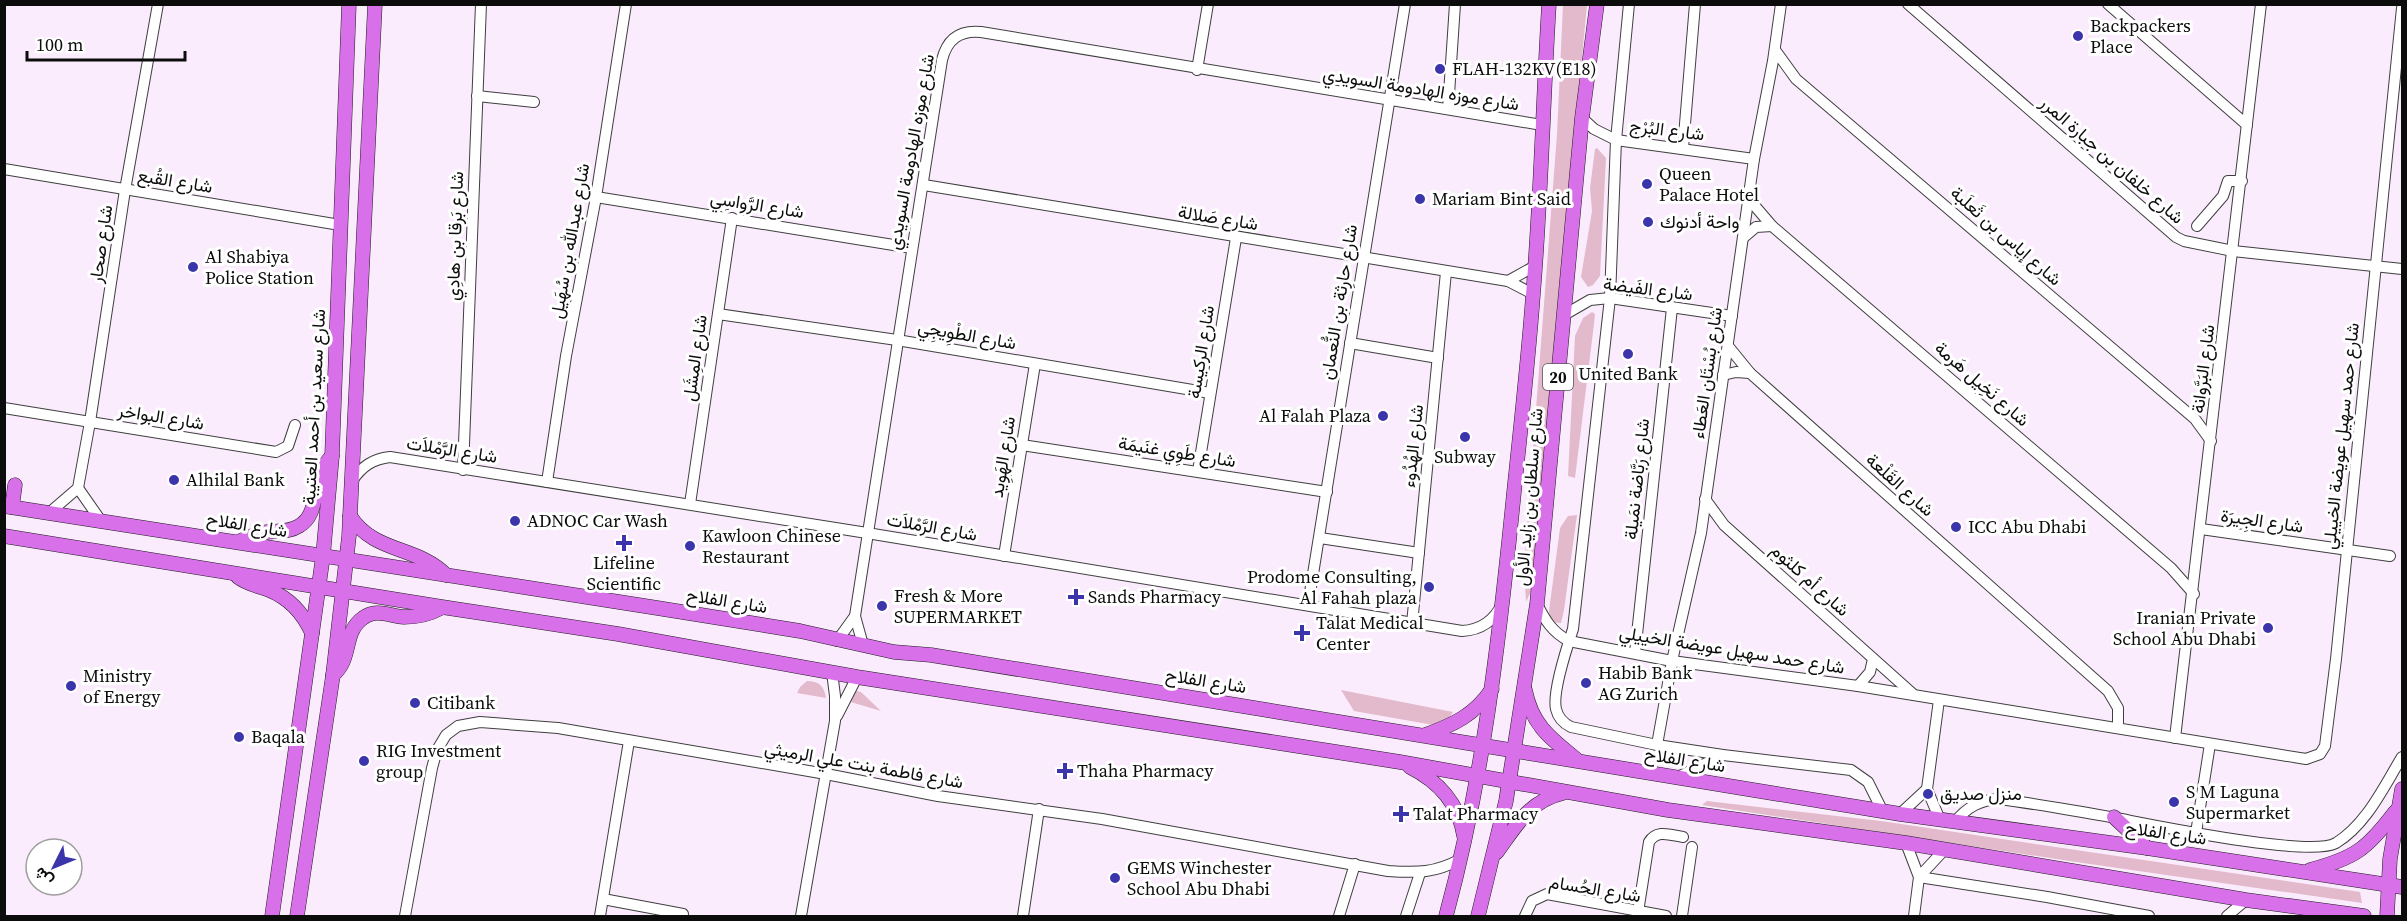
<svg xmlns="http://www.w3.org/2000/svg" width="2407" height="921" font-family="'Source Serif 4',Vazirmatn,serif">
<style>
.green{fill:#e3bacb}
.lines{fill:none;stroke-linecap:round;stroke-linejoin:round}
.minor-casing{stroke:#3f3f3f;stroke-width:12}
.major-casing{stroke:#1d1d1d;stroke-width:15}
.minor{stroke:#fff;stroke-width:10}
.major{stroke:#d871e9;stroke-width:14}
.poi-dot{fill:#3b34ab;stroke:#fff;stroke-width:2}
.labels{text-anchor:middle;stroke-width:6;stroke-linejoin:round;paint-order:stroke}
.shield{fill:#fff;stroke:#555;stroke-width:1.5}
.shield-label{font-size:16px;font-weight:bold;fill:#0c0c0c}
.poi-label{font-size:18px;fill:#0c0c0c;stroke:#fff;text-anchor:start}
.street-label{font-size:18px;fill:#0c0c0c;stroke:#fff}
</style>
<rect width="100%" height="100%" fill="#fbecfd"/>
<g class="green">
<path d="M 1563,5 L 1587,5 L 1531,591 L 1526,602 L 1524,566 L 1557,134 Z"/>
<path d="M 1597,148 L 1606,158 L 1600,276 L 1593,285 L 1588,287 L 1581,277 L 1592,211 L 1590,188 L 1595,149 Z"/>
<path d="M 1592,312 L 1595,314 L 1594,324 L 1575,478 L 1568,476 L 1575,336 L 1583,318 Z"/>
<path d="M 1577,515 L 1564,610 L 1561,623 L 1551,622 L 1549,611 L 1560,528 L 1568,516 Z"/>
<path d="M 807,681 C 819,681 824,686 826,698 L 797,693 L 800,687 Z"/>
<path d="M 849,689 L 861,692 L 881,711 L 844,700 Z"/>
<path d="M 1341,690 L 1453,712 L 1448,720 L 1439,726 L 1354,711 Z"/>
<path d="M 1707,801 L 1881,821 L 2360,892 L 2362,903 L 2069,861 L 1702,805 Z"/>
</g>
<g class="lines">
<defs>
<g id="minor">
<path d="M 1629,4 L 1616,140 L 1610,298 L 1573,629 C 1567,647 1552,692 1556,709 C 1558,718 1563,723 1571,727 L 1657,745 L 1723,755 L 1851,770 L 1868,782 L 1882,810"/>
<path d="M 1908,4 L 2176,237 L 2184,241 L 2233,251 L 2402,269"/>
<path d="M 2108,4 L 2247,125"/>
<path d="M 1775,50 L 1796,79 L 2195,419 L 2211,441"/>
<path d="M 1197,70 L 1208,4"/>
<path d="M 477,96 L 534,102"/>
<path d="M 1448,109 L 1455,4"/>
<path d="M 1582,118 L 1594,129 L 1616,140 L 1754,159"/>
<path d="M 1683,148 L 1695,4"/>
<path d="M 4,169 L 340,225"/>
<path d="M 924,185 L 1508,281 L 1533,294"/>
<path d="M 596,197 L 912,248"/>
<path d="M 1748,198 L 1772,226 L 2171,568 L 2194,594"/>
<path d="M 2197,226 L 2223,196 L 2228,181 L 2242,181"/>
<path d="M 1743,238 L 1756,227 L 1772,226"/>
<path d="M 1508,281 L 1535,266"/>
<path d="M 718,314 L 897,340 L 1210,393"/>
<path d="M 1564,315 L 1590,300 L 1610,298 L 1732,316"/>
<path d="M 1350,343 L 1438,358"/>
<path d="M 1728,346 L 1750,373 L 2108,691 L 2118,708 L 2118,727"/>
<path d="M 1723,375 L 1736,372 L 1750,373"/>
<path d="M 4,408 L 276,452 L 288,446 L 295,425"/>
<path d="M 1022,445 L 1327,492"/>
<path d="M 463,470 L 481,4"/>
<path d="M 1198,471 L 1236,238"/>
<path d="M 352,481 C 362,466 373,459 390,457 L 867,533 L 1462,631 C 1480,630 1494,621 1502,604"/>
<path d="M 547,482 L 566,356 L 596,197 L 626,4"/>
<path d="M 78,488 L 101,521"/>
<path d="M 1705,499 L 1724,525 L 1914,695"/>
<path d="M 690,504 L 732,218"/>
<path d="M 49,513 L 78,488 L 90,422 L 125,190 L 158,4"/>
<path d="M 2201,529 L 2390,556"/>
<path d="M 1320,538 L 1419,553"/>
<path d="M 1004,556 L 1035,364"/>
<path d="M 1537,604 C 1545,620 1552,632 1569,641 L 1672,661 L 1858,686 L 2306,759 L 2320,754 L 2325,746 L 2336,659 L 2402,8"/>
<path d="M 1308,605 L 1405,4"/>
<path d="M 1412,624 L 1446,272"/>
<path d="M 837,641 L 855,616"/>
<path d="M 863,645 L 855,616 L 942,60 C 947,39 960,30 981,32 L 1542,125"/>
<path d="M 1635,653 L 1672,308"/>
<path d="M 1858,686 L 1870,672 L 1873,659"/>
<path d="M 1939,700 L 1927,789 L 1940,820"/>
<path d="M 837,716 L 857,677"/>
<path d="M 2175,738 L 2261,4"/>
<path d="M 1657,745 L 1672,661 L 1701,533 L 1754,159 L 1773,61 L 1781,4"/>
<path d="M 1678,777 L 1723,755"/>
<path d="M 1900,814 L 1927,789"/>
<path d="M 1955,822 C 1967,807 1980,800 1999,799 C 2038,804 2077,811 2116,818 C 2153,825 2310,858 2336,843 C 2367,824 2384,786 2402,757"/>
<path d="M 2196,833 L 2210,744"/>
<path d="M 1906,843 L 1919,877 L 1914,916"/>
<path d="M 1919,877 L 2047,897 L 2149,916"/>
<path d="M 1919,877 L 1945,849"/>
<path d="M 603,899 L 683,914"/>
<path d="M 1638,912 L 1649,842 C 1657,829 1670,835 1683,837"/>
<path d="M 405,916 L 432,768 L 437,750 L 446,735 L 458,726 L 480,722 L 558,728 L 826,774 L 938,796 L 1102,819 L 1388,871 C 1418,873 1435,873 1461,859"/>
<path d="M 600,916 L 629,741"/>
<path d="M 801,916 L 835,721 L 835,696 L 832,672"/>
<path d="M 1023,916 L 1039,809"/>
<path d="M 1339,916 L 1355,864"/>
<path d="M 1406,916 L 1420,873"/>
<path d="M 1525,916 L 1532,901 L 1547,894 L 1666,916"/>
<path d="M 1682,916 L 1692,847"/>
<path d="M 2227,916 L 2246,900"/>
</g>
<g id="major">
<path d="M 4,506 L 651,607 L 800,631 L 894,652 L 931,655 L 1900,814 L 2147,848 L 2402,887"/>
<path d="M 12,507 L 15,485"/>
<path d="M 350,516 C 375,554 416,545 446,575"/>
<path d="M 4,536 L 442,607 L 618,634 L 857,677 L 1400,762 L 1668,810 L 1906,843 L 2246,900 L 2364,916"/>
<path d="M 240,541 C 249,537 258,533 267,532 C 278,531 290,532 299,526 C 322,513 309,479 332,456"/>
<path d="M 238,577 C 247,584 258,586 269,590 C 289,598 303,613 312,633"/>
<path d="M 333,675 C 353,658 342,633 363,618 C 376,608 390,616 404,617 C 417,617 430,614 441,608"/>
<path d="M 1525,690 C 1532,725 1550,738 1576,759"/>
<path d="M 1425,735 C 1453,725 1475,715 1492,689"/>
<path d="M 1410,767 C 1438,781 1459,804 1464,836"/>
<path d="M 2114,817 L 2147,848"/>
<path d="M 1497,852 C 1516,826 1529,801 1563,793"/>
<path d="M 2310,870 C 2355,858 2367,849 2395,812"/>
<path d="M 272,916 L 323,556 L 332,456 L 349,4"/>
<path d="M 297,916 L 333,675 L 349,536 L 375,4"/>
<path d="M 1446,916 C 1483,780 1499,642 1513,502 C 1520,433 1528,364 1533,295 C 1541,199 1543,101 1549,4"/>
<path d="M 1478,916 L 1506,801 L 1537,604 L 1582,118 L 1597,4"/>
<path d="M 2387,916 L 2390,859 L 2402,789"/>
</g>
</defs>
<use href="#minor" class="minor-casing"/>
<use href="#major" class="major-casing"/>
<use href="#minor" class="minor"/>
<use href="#major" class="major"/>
</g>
<g class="poi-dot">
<circle cx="2078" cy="36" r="6"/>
<circle cx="1440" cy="69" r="6"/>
<circle cx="1647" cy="184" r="6"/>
<circle cx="1420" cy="199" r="6"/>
<circle cx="1648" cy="222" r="6"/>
<circle cx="193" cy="267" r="6"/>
<circle cx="1628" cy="354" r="6"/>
<circle cx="1383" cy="416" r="6"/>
<circle cx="1465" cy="437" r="6"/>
<circle cx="174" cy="480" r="6"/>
<circle cx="515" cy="521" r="6"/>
<circle cx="1956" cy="527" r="6"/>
<path d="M621 534h6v6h6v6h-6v6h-6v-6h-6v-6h6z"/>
<circle cx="690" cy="546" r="6"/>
<circle cx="1429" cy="587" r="6"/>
<path d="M1073 588h6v6h6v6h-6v6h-6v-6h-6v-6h6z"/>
<circle cx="882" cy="606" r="6"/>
<circle cx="2268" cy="628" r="6"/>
<path d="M1299 624h6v6h6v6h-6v6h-6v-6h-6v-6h6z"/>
<circle cx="1586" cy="683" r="6"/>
<circle cx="71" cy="686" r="6"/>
<circle cx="415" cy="703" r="6"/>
<circle cx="239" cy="737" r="6"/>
<circle cx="364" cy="761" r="6"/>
<path d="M1062 762h6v6h6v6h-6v6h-6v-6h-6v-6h6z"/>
<circle cx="1928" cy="794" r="6"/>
<circle cx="2174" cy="802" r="6"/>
<path d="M1398 805h6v6h6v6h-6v6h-6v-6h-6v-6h6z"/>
<circle cx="1115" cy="878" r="6"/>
</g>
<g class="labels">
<rect class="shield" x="1543" y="364" width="30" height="26" rx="4.5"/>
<g class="shield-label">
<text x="1558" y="383">20</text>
</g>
<g class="poi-label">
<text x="2090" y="32">Backpackers<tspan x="2090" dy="21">Place</tspan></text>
<text x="1452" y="75">FLAH-132KV(E18)</text>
<text x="1659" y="180">Queen<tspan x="1659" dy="21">Palace Hotel</tspan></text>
<text x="1432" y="205">Mariam Bint Said</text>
<text x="1660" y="228">واحة أدنوك</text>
<text x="205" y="263">Al Shabiya<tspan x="205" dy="21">Police Station</tspan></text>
<text x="1628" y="380" text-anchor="middle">United Bank</text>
<text x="1371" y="422" text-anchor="end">Al Falah Plaza</text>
<text x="1465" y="463" text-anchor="middle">Subway</text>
<text x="186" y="486">Alhilal Bank</text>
<text x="527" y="527">ADNOC Car Wash</text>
<text x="1968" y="533">ICC Abu Dhabi</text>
<text x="702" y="542">Kawloon Chinese<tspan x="702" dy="21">Restaurant</tspan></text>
<text x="624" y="569" text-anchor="middle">Lifeline<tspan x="624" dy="21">Scientific</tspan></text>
<text x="1417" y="583" text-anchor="end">Prodome Consulting,<tspan x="1417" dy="21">Al Fahah plaza</tspan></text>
<text x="894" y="602">Fresh &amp; More<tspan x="894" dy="21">SUPERMARKET</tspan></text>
<text x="1088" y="603">Sands Pharmacy</text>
<text x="2256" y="624" text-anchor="end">Iranian Private<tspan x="2256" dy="21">School Abu Dhabi</tspan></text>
<text x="1316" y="629">Talat Medical<tspan x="1316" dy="21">Center</tspan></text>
<text x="1598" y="679">Habib Bank<tspan x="1598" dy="21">AG Zurich</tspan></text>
<text x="83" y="682">Ministry<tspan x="83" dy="21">of Energy</tspan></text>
<text x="427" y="709">Citibank</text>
<text x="251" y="743">Baqala</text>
<text x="376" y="757">RIG Investment<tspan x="376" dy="21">group</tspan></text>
<text x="1077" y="777">Thaha Pharmacy</text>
<text x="2186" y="798">S M Laguna<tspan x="2186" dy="21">Supermarket</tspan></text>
<text x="1940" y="800">منزل صديق</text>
<text x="1413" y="820">Talat Pharmacy</text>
<text x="1127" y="874">GEMS Winchester<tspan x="1127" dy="21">School Abu Dhabi</tspan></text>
</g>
<g class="street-label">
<text transform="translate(1421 89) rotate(9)" y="6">شارع موزه الهادومة السويدي</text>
<text transform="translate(1667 130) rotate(7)" y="6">شارع البُرْج</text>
<text transform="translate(911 152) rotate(-80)" y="6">شارع موزه الهادومة السويدي</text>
<text transform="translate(2112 160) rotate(41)" y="6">شارع خلفان بن جبارة المرر</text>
<text transform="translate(175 181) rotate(9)" y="6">شارع القُبع</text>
<text transform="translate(757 205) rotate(9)" y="6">شارع الرَّواسِي</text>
<text transform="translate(1218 218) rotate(9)" y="6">شارع صَلالة</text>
<text transform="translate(455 236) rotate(-88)" y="6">شارع بَرقا بن هادِي</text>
<text transform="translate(2006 236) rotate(41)" y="6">شارع إياس بن ثَعلَبة</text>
<text transform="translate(570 241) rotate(-80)" y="6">شارع عبدالله بن سُهَيل</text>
<text transform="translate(101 244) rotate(-82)" y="6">شارع صحار</text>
<text transform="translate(1648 289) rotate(7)" y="6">شارع الفَيضة</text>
<text transform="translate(1339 302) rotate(-81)" y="6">شارع حارِثة بن النُّعمان</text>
<text transform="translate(967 335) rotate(10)" y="6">شارع الطْوِيجِي</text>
<text transform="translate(1201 352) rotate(-81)" y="6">شارع الركيسة</text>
<text transform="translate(695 358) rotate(-82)" y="6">شارع المِشَل</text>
<text transform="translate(2203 369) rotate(-83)" y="6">شارع البَرَّوانة</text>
<text transform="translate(1707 373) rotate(-82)" y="6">شارع بُسْتَان العَطاء</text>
<text transform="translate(1982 384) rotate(41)" y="6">شارع نَخِيل هَرمة</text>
<text transform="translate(314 407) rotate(-87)" y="6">شارع سعيد بن أحمد العتيبة</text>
<text transform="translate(161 417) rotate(9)" y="6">شارع البواخر</text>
<text transform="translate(2341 436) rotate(-84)" y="6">شارع حمد سهيل عويضة الخييلي</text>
<text transform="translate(1413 446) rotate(-84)" y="6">شارع الهُدُوء</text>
<text transform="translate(452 450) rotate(9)" y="6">شارع الرَّمْلاَت</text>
<text transform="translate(1177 452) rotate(9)" y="6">شارع طَوِي غنَيمَة</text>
<text transform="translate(1003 457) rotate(-81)" y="6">شارع الهَوِيد</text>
<text transform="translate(1637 479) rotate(-84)" y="6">شارع رَبَّاضة نمَيلة</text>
<text transform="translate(1900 485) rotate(42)" y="6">شارع القَلْعة</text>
<text transform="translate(1529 497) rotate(-85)" y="6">شارع سلطان بن زايد الأول</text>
<text transform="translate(2262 521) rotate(8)" y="6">شارع الجِيرَة</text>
<text transform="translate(247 525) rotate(9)" y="6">شارع الفلاح</text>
<text transform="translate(932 527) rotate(10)" y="6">شارع الرَّمْلاَت</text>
<text transform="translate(1810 580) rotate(42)" y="6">شارع أم كلثوم</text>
<text transform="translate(727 601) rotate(9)" y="6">شارع الفلاح</text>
<text transform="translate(1732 650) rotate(9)" y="6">شارع حمد سهيل عويضة الخييلي</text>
<text transform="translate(1206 681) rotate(9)" y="6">شارع الفلاح</text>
<text transform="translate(1685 760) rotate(9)" y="6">شارع الفلاح</text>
<text transform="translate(864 765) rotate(10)" y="6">شارع فاطمة بنت علي الرميثي</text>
<text transform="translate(2166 833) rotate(8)" y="6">شارع الفلاح</text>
<text transform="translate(1595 889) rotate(9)" y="6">شارع الحُسام</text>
</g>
</g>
<rect width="2407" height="921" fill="none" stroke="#0c0c0c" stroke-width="12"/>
<g transform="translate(54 867) rotate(227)"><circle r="28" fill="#ffffff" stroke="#9e9e9e" stroke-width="1.5"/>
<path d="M0-4.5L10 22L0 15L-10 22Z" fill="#3b34ab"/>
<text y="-9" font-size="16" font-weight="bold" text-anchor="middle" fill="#0c0c0c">ش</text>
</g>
<path d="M27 51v9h158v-9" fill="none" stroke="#0c0c0c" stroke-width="3"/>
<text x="36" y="51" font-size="18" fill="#0c0c0c" stroke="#ffffff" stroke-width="4.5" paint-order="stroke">100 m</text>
</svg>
